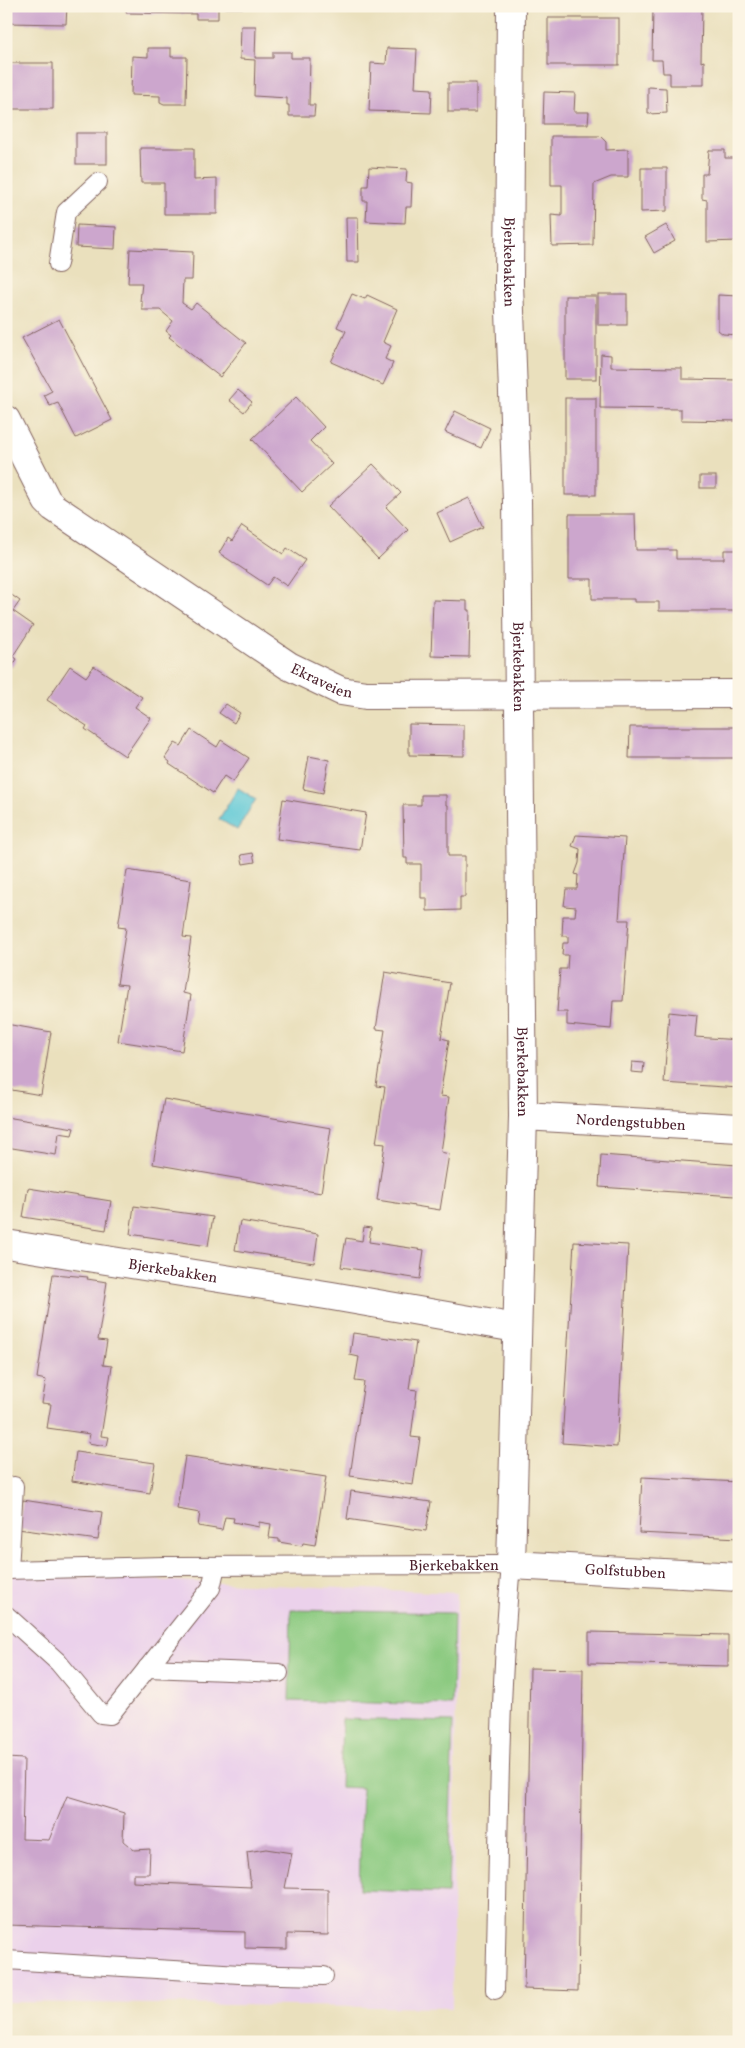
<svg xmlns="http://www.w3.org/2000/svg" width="745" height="2048" font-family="Vollkorn,serif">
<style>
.built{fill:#ebd1eb}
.green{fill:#8cca81;stroke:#6b7456}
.water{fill:#5dc8d6;stroke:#547480}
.building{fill:#cca6cd}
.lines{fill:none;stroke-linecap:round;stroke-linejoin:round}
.lane-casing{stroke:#82635e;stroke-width:20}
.street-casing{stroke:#82635e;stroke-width:30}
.lane{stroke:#fff;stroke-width:18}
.street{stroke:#fff;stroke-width:28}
.labels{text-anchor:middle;stroke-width:4;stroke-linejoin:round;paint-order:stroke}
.street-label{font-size:15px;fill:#4a1f2b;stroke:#fcf5e5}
</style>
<rect width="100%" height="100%" fill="#fcf5e5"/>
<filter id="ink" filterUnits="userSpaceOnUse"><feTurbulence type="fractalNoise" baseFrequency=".02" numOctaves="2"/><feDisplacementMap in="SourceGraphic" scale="10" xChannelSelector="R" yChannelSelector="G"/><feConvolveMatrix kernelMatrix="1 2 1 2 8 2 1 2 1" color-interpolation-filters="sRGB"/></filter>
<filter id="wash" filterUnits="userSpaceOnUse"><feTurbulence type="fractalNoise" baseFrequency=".0096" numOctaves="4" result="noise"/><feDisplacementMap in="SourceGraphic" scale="20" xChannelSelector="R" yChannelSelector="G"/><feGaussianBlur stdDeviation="1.12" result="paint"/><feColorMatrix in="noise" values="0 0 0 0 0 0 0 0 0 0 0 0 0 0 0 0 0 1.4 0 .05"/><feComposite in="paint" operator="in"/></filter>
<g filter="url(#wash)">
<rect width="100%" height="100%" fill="#eae0bd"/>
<path class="built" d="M 6,1574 L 457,1593 L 452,2008 L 6,2002 Z"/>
<g class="green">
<path d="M 291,1610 L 454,1613 L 452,1705 L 289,1701 Z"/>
<path d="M 342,1719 L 453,1722 L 448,1893 L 359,1890 L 362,1788 L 340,1787 Z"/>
</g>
<path class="water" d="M 238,788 L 256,799 L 237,830 L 219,819 Z"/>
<g id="blocks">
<g class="building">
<path d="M 6,6 L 67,6 L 66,24 L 6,23 Z"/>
<path d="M 127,6 L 198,6 L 198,10 L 207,10 L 207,6 L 218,7 L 218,19 L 196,19 L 196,14 L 126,13 Z"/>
<rect x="226" y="6" width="21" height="2"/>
<path d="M 662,6 L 702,6 L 701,62 L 704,61 L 704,85 L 670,85 L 670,73 L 663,73 L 662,60 L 652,60 L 653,8 L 662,8 Z"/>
<rect x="548" y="18" width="71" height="47"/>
<path d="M 241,26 L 256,26 L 255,58 L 273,58 L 273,52 L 291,52 L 291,58 L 310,58 L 309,105 L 315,105 L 314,116 L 289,116 L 289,105 L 287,105 L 287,98 L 254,96 L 255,60 L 240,59 Z"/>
<path d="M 148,48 L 171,48 L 171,57 L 187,57 L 186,104 L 164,104 L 160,102 L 160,96 L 131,95 L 132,56 L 148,57 Z"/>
<path d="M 387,48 L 417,49 L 415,88 L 432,89 L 431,113 L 369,111 L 371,63 L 386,64 Z"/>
<path d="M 6,63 L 53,63 L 53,109 L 12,109 L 11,95 L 6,95 Z"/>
<rect x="448" y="83" width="28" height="29"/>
<path d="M 648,87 L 666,88 L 667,113 L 648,114 Z"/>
<path d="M 544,92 L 575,93 L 574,112 L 589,112 L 588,124 L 543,124 Z"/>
<rect x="76" y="133" width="31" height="31"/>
<path d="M 551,136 L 600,136 L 606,142 L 606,150 L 628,149 L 628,177 L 611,177 L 594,184 L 593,245 L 552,246 L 551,215 L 562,216 L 562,185 L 551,185 Z"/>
<path d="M 140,148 L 194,148 L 194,180 L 217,179 L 217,214 L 164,214 L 164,183 L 141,183 Z"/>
<path d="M 709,150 L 725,150 L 725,158 L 739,158 L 739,241 L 707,242 L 707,200 L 702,199 L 702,174 L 707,174 Z"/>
<path d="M 369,167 L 407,169 L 406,182 L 412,183 L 411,207 L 406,207 L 405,223 L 366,221 L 367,201 L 363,201 L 363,186 L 368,186 Z"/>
<path d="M 641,168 L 667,168 L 667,211 L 641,212 Z"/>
<path d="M 346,217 L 358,217 L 359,262 L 347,262 Z"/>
<path d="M 77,225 L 116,227 L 115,249 L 76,247 Z"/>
<path d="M 666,225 L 675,241 L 654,253 L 645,237 Z"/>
<path d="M 130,249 L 193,252 L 192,280 L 183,280 L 182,303 L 191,309 L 196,303 L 246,343 L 220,377 L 169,337 L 171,335 L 166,331 L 173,321 L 160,310 L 142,310 L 142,301 L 140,301 L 142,283 L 128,283 Z"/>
<path d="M 352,294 L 365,299 L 367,295 L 397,309 L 383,342 L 391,346 L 385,359 L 393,363 L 383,385 L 331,362 L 346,331 L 337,327 Z"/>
<rect x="598" y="294" width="29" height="31"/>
<path d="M 718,295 L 739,296 L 739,335 L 723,334 L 718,330 Z"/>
<rect x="565" y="296" width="31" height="83"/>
<path d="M 59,319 L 112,420 L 76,438 L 58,403 L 50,406 L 44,395 L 52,391 L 22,338 Z"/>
<path d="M 601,354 L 611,355 L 611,367 L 682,368 L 682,379 L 739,380 L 739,421 L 681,420 L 681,409 L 600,408 Z"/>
<path d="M 238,390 L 252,402 L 244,412 L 229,400 Z"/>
<path d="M 296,397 L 324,427 L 310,441 L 332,464 L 302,492 L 252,439 Z"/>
<rect x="565" y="398" width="31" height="97"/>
<path d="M 455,411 L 490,428 L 481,448 L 445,432 Z"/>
<path d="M 373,464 L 401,493 L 386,507 L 408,530 L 378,559 L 328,506 Z"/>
<rect x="700" y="476" width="16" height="12"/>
<path d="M 469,498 L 483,527 L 450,542 L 437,513 Z"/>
<path d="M 569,514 L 635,514 L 636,550 L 676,550 L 676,559 L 724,559 L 724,550 L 739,550 L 739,611 L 659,611 L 659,602 L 634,602 L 634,599 L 592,599 L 592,579 L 569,579 Z"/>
<path d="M 242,526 L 283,554 L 287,548 L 305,560 L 287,586 L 273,577 L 267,585 L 219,553 L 228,538 L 232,541 Z"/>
<path d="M 6,591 L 20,601 L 13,611 L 33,625 L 13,656 L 17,659 L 12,667 L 6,663 Z"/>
<path d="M 433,600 L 467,601 L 467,610 L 470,610 L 469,657 L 431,656 Z"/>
<path d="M 70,666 L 86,677 L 94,666 L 142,697 L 135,707 L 151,718 L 125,756 L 85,729 L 87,726 L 47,700 Z"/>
<path d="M 226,704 L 240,713 L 234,723 L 219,713 Z"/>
<path d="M 409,724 L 464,725 L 464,756 L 409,755 Z"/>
<path d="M 630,727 L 739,727 L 739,758 L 629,758 Z"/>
<path d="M 191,730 L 217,747 L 221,740 L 249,758 L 233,782 L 224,776 L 213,793 L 169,764 L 170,762 L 165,758 L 175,743 L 181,746 Z"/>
<path d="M 309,756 L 329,760 L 323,793 L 303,789 Z"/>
<path d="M 421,795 L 446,795 L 446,805 L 448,805 L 448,856 L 465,856 L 465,897 L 460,897 L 460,910 L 427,911 L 427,898 L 421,898 L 421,864 L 407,864 L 407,858 L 404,858 L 403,805 L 421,805 Z"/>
<path d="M 283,799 L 366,813 L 360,850 L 277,839 Z"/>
<path d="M 576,835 L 625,838 L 619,920 L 629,920 L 623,1001 L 613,1001 L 611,1029 L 567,1025 L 567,1012 L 557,1012 L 560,969 L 567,969 L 568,955 L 562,955 L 563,943 L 568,943 L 568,936 L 562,936 L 563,916 L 575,916 L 576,907 L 564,906 L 566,889 L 577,889 L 578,875 L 575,874 L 579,863 L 580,849 L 572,846 Z"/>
<path d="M 253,853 L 255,862 L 243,864 L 241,855 Z"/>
<path d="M 127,870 L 191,880 L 183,937 L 191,938 L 183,993 L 191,995 L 182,1051 L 118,1041 L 127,985 L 117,984 L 126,928 L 118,927 Z"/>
<path d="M 385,972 L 450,983 L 441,1038 L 449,1040 L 440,1096 L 449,1097 L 441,1152 L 449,1154 L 440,1210 L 377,1200 L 385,1144 L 376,1143 L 385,1087 L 376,1086 L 385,1030 L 376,1029 Z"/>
<path d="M 669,1012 L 697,1015 L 695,1037 L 739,1040 L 739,1088 L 664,1083 Z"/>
<path d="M 6,1024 L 51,1032 L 41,1095 L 6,1089 Z"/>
<path d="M 632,1062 L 644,1063 L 643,1073 L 631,1072 Z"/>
<path d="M 164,1099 L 331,1128 L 321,1193 L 153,1164 Z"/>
<path d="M 6,1117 L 74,1128 L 72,1135 L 59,1133 L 56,1155 L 6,1147 Z"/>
<path d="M 601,1155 L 737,1165 L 735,1196 L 599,1187 Z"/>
<path d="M 28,1188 L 111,1201 L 106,1230 L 23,1217 Z"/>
<path d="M 134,1206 L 213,1217 L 208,1246 L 130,1234 Z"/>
<path d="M 240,1221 L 318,1234 L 314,1263 L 235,1250 Z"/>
<path d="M 364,1227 L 371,1228 L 369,1242 L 424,1250 L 420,1279 L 341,1267 L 346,1238 L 362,1241 Z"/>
<path d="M 574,1242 L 628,1245 L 617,1447 L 562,1443 Z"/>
<path d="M 53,1274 L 88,1277 L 87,1279 L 107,1282 L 98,1340 L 107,1341 L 103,1365 L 112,1366 L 101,1436 L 109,1437 L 107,1446 L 88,1443 L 90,1434 L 47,1428 L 51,1404 L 42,1403 L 46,1380 L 37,1378 Z"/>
<path d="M 353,1333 L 416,1342 L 409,1389 L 417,1390 L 411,1437 L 420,1438 L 413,1485 L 350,1476 L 364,1382 L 355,1381 L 359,1357 L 350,1355 Z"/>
<path d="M 76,1452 L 155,1463 L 150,1493 L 72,1481 Z"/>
<path d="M 185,1456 L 326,1477 L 315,1545 L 303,1543 L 302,1546 L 279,1542 L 279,1539 L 269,1538 L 271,1524 L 259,1522 L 259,1527 L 233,1522 L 234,1518 L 225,1517 L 222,1530 L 198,1526 L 200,1513 L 177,1509 Z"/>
<path d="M 642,1477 L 739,1482 L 739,1538 L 639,1533 Z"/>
<path d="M 351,1491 L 431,1502 L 426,1531 L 347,1519 Z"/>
<path d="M 23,1500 L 102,1512 L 98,1540 L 18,1529 Z"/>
<path d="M 589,1632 L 728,1635 L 728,1666 L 589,1663 Z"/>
<path d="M 530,1668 L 583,1669 L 578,1991 L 524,1989 Z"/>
<path d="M 6,1758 L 24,1759 L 22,1839 L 49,1840 L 67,1796 L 124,1813 L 123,1841 L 134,1850 L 150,1849 L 149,1874 L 133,1874 L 133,1882 L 251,1887 L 247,1852 L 266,1849 L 292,1853 L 285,1888 L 328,1889 L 328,1935 L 287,1934 L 287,1949 L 245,1948 L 245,1932 L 6,1925 Z"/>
</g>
</g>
</g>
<g filter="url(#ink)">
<use href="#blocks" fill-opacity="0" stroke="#82635e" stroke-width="1"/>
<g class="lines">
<defs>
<g id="lane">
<path d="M 58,264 L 66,212 L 98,182"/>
<path id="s1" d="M 6,1570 L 164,1566 L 511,1565 C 498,1706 499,1848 495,1990"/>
<path d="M 9,1570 L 14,1486"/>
<path d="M 6,1615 L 58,1662 L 101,1714 L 110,1715 L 211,1588 L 216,1566"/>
<path d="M 147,1668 L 279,1673"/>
<path d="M 6,1960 L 240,1974 L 324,1976"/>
</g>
<g id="street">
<path id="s2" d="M 511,6 L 509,284 L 517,501 L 523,1116 L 511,1565 L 739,1577"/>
<path id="s3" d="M 6,420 L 47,501 L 53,507 L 289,666 L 341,691 L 366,695 L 739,694"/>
<path id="s4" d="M 523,1116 L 739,1128"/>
<path id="s5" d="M 6,1244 L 332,1296 L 516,1328"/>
</g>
</defs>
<use href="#lane" class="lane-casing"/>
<use href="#street" class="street-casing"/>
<use href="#lane" class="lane"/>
<use href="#street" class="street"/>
</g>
</g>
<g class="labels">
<g class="street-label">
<text dy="5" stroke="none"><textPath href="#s2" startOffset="256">Bjerkebakken</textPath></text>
<text dy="5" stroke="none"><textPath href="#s2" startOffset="661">Bjerkebakken</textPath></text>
<text dy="5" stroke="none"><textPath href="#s3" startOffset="420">Ekraveien</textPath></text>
<text dy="5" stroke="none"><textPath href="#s2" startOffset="1066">Bjerkebakken</textPath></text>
<text dy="5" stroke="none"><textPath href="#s4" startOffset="108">Nordengstubben</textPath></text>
<text dy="5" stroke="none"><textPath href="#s5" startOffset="169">Bjerkebakken</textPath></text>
<text dy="5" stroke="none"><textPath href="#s1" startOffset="448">Bjerkebakken</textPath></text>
<text dy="5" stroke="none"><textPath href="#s2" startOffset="1674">Golfstubben</textPath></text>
</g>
</g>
<rect width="745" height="2048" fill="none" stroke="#fcf5e5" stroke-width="25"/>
</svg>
